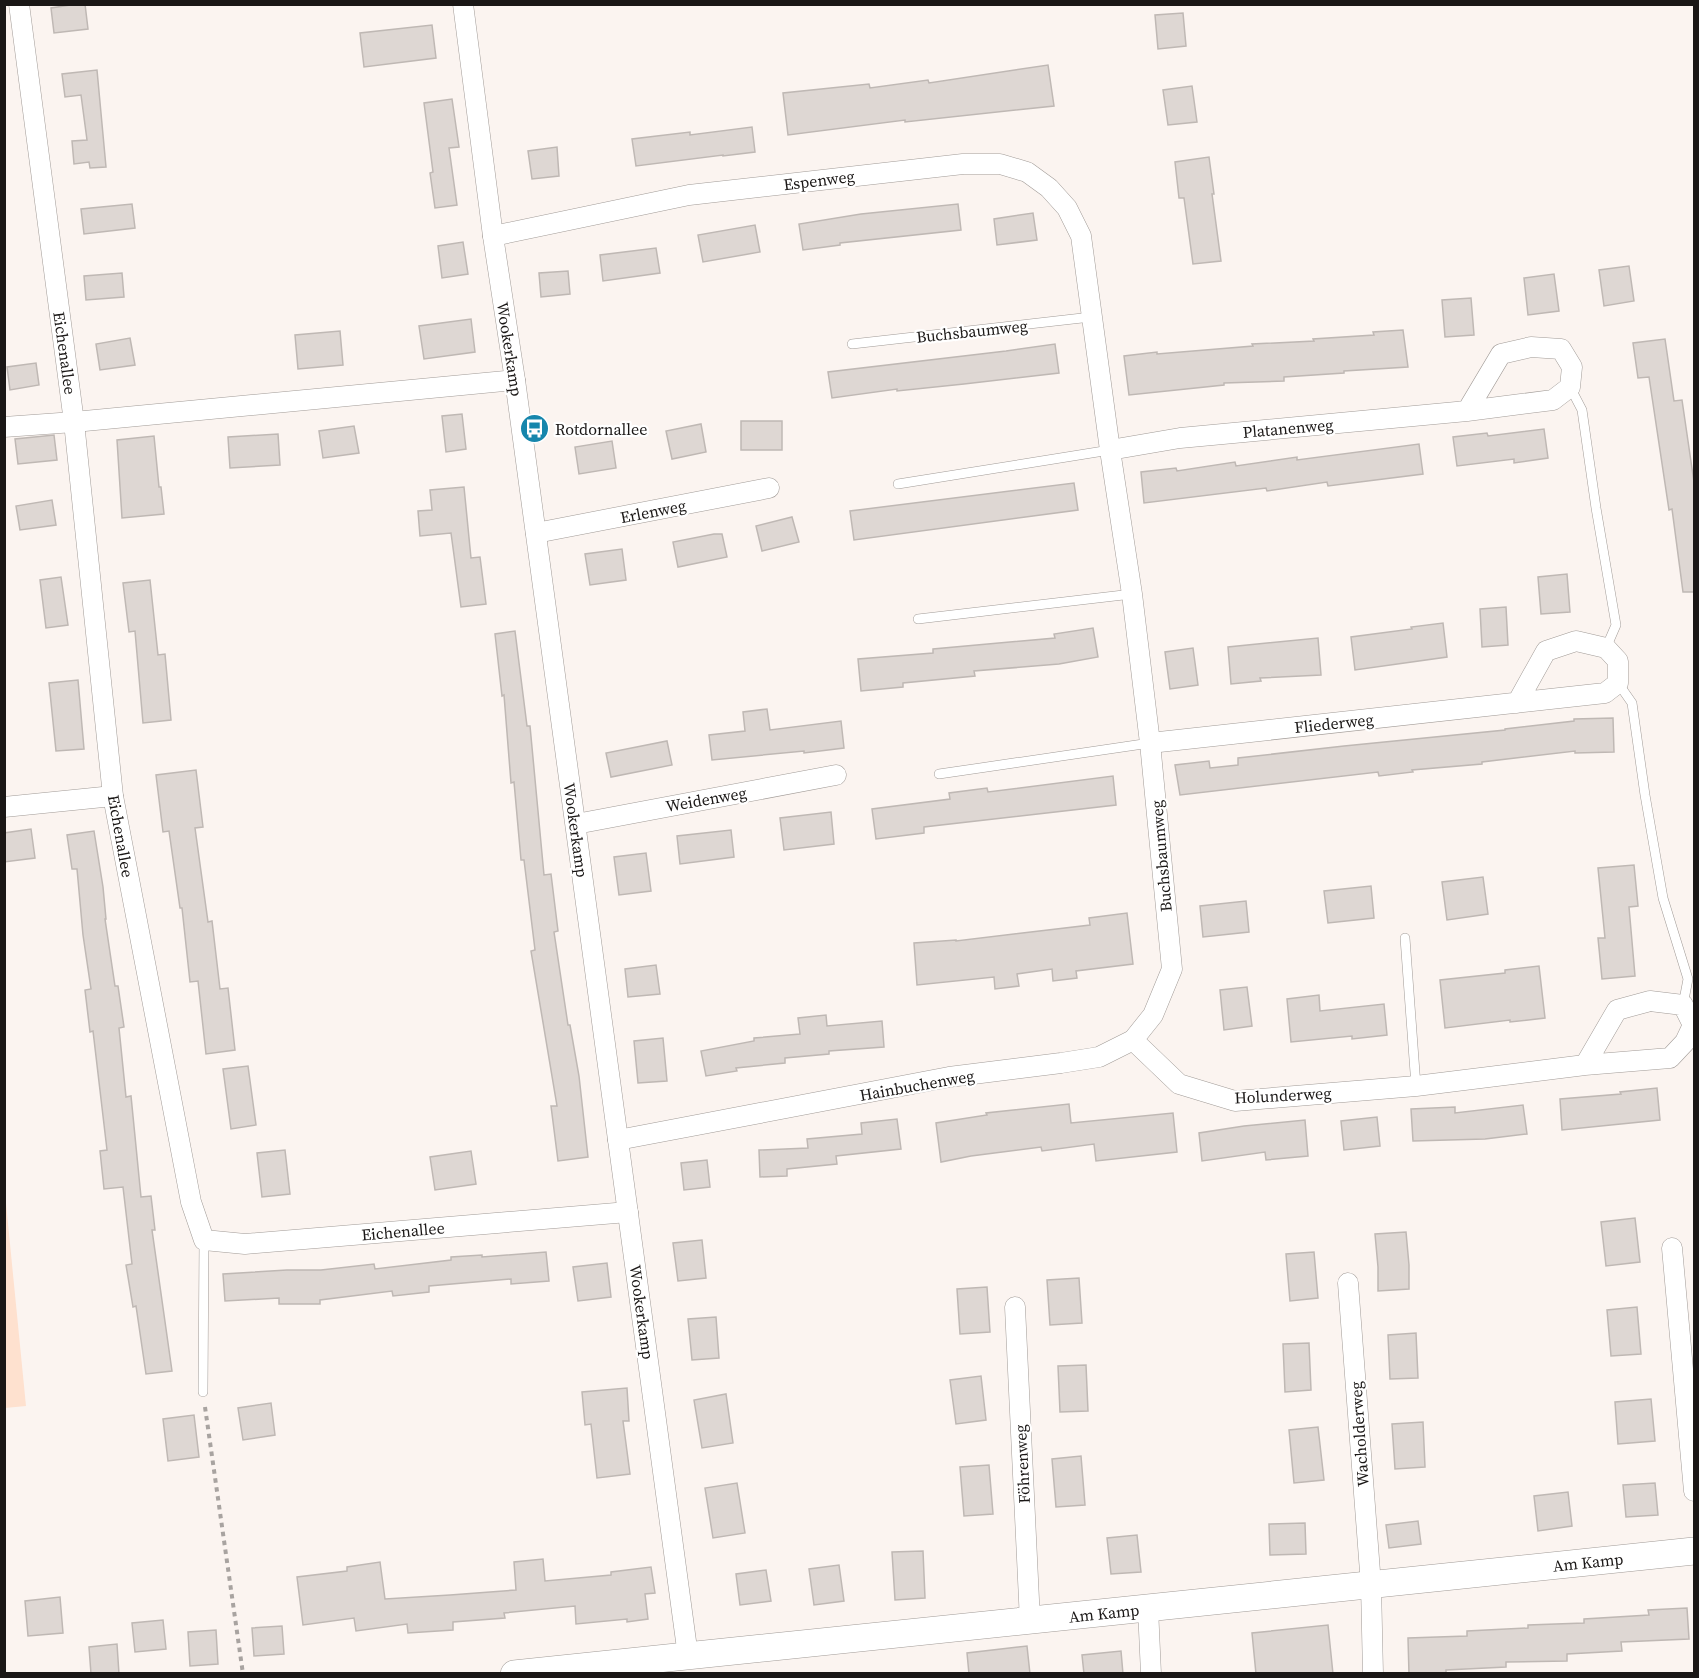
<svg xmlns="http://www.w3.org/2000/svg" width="1699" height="1678" font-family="'Source Serif 4',serif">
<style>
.pitch{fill:#fee1cf}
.building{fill:#ded7d3;stroke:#bfb8b4;stroke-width:1.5}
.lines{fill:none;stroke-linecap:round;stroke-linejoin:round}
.lane-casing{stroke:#a19b97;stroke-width:10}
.street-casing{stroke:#a19b97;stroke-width:21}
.secondary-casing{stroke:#a19b97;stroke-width:28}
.path{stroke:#a8a3a0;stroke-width:4;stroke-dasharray:4.5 4.5;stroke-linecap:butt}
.lane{stroke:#fff;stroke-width:9}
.street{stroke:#fff;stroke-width:20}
.secondary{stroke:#fff;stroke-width:27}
.labels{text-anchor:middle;stroke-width:4.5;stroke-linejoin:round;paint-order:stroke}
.street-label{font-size:16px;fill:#1a1716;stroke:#fff}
.poi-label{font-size:16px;fill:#1a1716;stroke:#fff;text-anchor:start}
</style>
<rect width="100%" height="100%" fill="#fbf4f0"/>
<path class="pitch" d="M 5,1193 L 26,1406 L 5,1408 L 4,1408 Z"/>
<g class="building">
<path d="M 77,4 L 85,4 L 88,29 L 54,33 L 51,8 Z"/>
<path d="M 1183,13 L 1186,46 L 1158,49 L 1155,15 Z"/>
<path d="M 432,25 L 436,58 L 364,67 L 360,33 Z"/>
<path d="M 1048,65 L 1054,106 L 905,122 L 905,120 L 788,135 L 783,93 L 869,84 L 870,88 L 928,80 L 929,83 Z"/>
<path d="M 97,70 L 106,167 L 90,168 L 89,162 L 74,164 L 72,141 L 87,140 L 81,95 L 65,97 L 62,74 Z"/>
<path d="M 1192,86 L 1197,122 L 1168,125 L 1163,90 Z"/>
<path d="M 452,99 L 459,147 L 449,148 L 457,205 L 435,208 L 430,173 L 433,172 L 424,103 Z"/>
<path d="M 752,127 L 755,152 L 723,156 L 723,155 L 636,166 L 632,139 L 690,132 L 690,135 Z"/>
<path d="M 557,147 L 559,176 L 532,179 L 528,151 Z"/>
<path d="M 1209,157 L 1214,194 L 1212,194 L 1221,261 L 1193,264 L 1184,198 L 1179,198 L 1175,162 Z"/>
<path d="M 132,204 L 135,228 L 84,234 L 81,209 Z"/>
<path d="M 958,204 L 961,230 L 840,243 L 840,245 L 803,250 L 799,224 L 861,214 Z"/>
<path d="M 1033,213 L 1037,240 L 997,245 L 994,219 Z"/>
<path d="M 755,225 L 760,252 L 703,262 L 698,235 Z"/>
<path d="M 463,242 L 468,274 L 442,278 L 438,246 Z"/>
<path d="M 656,248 L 660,273 L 603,281 L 600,255 Z"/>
<path d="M 1629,266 L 1634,301 L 1604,306 L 1599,270 Z"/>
<path d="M 568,271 L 570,294 L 541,297 L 539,273 Z"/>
<path d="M 122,273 L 124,297 L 86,300 L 84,276 Z"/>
<path d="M 1554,274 L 1559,311 L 1528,315 L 1524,278 Z"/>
<path d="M 1471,298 L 1474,335 L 1445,337 L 1442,300 Z"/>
<path d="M 471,319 L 475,352 L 424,359 L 419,326 Z"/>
<path d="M 1403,330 L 1408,367 L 1344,371 L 1344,373 L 1284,377 L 1284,381 L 1224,383 L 1224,385 L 1129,395 L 1124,356 L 1157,352 L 1157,354 L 1253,346 L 1252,344 L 1314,341 L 1313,339 L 1374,335 L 1373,332 Z"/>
<path d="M 340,331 L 343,365 L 298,369 L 295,335 Z"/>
<path d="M 130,338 L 135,365 L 100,370 L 96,344 Z"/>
<path d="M 1665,339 L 1674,401 L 1682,400 L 1695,489 L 1695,592 L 1683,592 L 1672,509 L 1669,510 L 1649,377 L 1638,378 L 1633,343 Z"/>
<path d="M 1055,344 L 1059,373 L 964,384 L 897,391 L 897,389 L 832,398 L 828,372 L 1006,351 Z"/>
<path d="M 36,363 L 39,385 L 10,390 L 7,367 Z"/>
<path d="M 462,414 L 466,449 L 446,452 L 442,416 Z"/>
<rect x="741" y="421" width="41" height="29"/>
<path d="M 701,424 L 706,452 L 672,459 L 666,431 Z"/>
<path d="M 354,426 L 359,453 L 323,458 L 319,431 Z"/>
<path d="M 1544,429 L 1548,458 L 1514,463 L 1514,459 L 1457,466 L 1453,437 L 1487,433 L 1488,436 Z"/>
<path d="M 278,434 L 280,465 L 230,468 L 228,437 Z"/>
<path d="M 54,435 L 57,460 L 18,464 L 15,439 Z"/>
<path d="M 154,436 L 159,487 L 161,487 L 164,514 L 122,518 L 117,440 Z"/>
<path d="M 612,441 L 616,468 L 579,474 L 575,447 Z"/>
<path d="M 1419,444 L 1423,474 L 1328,486 L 1327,482 L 1267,491 L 1266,488 L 1144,503 L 1141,472 L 1176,468 L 1177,471 L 1235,462 L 1236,466 L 1297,457 L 1297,460 Z"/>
<path d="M 1074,483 L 1078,510 L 854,540 L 850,511 Z"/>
<path d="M 464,487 L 471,558 L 480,557 L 486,604 L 461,607 L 451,533 L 420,536 L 418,511 L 432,510 L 430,490 Z"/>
<path d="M 52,500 L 56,525 L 20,530 L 16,506 Z"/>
<path d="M 792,517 L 799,542 L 762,551 L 756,526 Z"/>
<path d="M 714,534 L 722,534 L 727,557 L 678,567 L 673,542 Z"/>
<path d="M 622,549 L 626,580 L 590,585 L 585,554 Z"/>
<path d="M 1567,574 L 1570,612 L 1541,614 L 1538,577 Z"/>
<path d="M 61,577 L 68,625 L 46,628 L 40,580 Z"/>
<path d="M 150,580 L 158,655 L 165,654 L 171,720 L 143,723 L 135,631 L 129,632 L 123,583 Z"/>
<path d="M 1506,607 L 1508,645 L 1482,647 L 1480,609 Z"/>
<path d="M 1443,623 L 1447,657 L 1355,670 L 1351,637 L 1412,629 L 1411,627 Z"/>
<path d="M 1093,628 L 1098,657 L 1059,664 L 974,671 L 975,676 L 903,683 L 903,687 L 861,691 L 858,659 L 933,653 L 933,649 L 1055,638 L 1054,634 Z"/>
<path d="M 515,631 L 527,726 L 530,726 L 544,875 L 551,874 L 558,931 L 554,932 L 568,1025 L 570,1025 L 579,1076 L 588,1157 L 558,1161 L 551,1106 L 557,1106 L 531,951 L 535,950 L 524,860 L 521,860 L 514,782 L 511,783 L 504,695 L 502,696 L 495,634 Z"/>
<path d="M 1318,638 L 1321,675 L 1260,678 L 1261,681 L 1231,684 L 1228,647 Z"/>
<path d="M 1193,648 L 1198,685 L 1170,689 L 1165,652 Z"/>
<path d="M 78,680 L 84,749 L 56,751 L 49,683 Z"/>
<path d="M 767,709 L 770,730 L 841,721 L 844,748 L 804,753 L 804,751 L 712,760 L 709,735 L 745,731 L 743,712 Z"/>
<path d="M 1613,718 L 1614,752 L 1575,753 L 1575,751 L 1482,762 L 1482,764 L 1412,770 L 1413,772 L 1379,776 L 1378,772 L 1180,795 L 1175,765 L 1209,761 L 1210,768 L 1238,765 L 1238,758 L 1344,746 L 1505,730 L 1505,729 L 1574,721 L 1574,719 Z"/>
<path d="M 667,741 L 672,765 L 611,777 L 606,753 Z"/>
<path d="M 196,770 L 203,827 L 195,828 L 208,922 L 212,921 L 220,989 L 228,988 L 235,1050 L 206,1054 L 198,981 L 190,982 L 182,908 L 180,908 L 169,831 L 163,832 L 156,775 Z"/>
<path d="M 1113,776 L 1116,805 L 924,827 L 924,833 L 876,839 L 872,809 L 950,799 L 949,793 L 987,788 L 988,792 Z"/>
<path d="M 831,812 L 834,844 L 784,850 L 780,818 Z"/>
<path d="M 31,829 L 35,858 L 4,862 L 4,833 Z"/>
<path d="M 731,830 L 734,857 L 680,864 L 677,836 Z"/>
<path d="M 94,831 L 103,887 L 106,919 L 105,919 L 115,986 L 118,986 L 124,1027 L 119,1028 L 126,1097 L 131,1096 L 141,1197 L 151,1196 L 155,1230 L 152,1230 L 172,1371 L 146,1374 L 136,1306 L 133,1307 L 126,1265 L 132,1264 L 123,1187 L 104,1189 L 100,1151 L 107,1150 L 93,1031 L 90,1032 L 85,990 L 91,989 L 83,935 L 77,869 L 72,869 L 67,835 Z"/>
<path d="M 646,853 L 651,891 L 619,895 L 614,857 Z"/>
<path d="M 1634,865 L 1638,906 L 1629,907 L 1635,976 L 1602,979 L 1598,938 L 1605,938 L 1598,868 Z"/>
<path d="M 1483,877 L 1488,914 L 1447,920 L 1442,882 Z"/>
<path d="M 1371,886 L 1374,918 L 1328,923 L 1324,891 Z"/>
<path d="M 1246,901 L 1249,932 L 1203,937 L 1200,906 Z"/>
<path d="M 1127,913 L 1133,964 L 1076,971 L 1077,978 L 1053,981 L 1052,969 L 1017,974 L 1019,986 L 995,989 L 994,977 L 917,985 L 914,943 L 956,940 L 956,941 L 1090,925 L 1089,918 Z"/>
<path d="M 656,965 L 660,994 L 628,997 L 625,969 Z"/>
<path d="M 1539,966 L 1545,1018 L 1510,1022 L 1510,1020 L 1445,1028 L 1440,980 L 1505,973 L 1505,970 Z"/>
<path d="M 1247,987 L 1252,1026 L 1224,1030 L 1220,990 Z"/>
<path d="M 1319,995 L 1320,1011 L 1384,1004 L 1387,1035 L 1352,1039 L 1352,1036 L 1291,1042 L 1287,999 Z"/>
<path d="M 826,1015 L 827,1026 L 882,1021 L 884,1047 L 829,1051 L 829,1054 L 785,1058 L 785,1063 L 736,1068 L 737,1071 L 706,1076 L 701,1051 L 754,1041 L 754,1038 L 800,1034 L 798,1018 Z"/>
<path d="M 663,1038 L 667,1081 L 638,1083 L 634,1041 Z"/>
<path d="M 248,1066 L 256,1125 L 231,1129 L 223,1069 Z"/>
<path d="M 1657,1088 L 1660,1120 L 1562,1130 L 1560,1099 L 1621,1094 L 1620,1092 Z"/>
<path d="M 1069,1104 L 1071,1123 L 1173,1113 L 1177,1152 L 1096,1161 L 1094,1144 L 1042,1151 L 1041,1147 L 971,1156 L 941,1162 L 936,1123 L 987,1115 L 986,1113 Z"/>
<path d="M 1523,1105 L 1527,1134 L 1485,1139 L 1413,1141 L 1411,1109 L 1455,1107 L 1455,1113 Z"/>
<path d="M 1377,1117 L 1380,1146 L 1344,1150 L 1341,1121 Z"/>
<path d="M 897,1119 L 901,1149 L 836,1156 L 837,1164 L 787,1169 L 787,1176 L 760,1177 L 759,1150 L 808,1148 L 807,1139 L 862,1134 L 861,1123 Z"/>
<path d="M 1305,1120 L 1308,1156 L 1266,1160 L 1265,1152 L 1202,1161 L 1199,1133 L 1244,1126 Z"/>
<path d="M 285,1150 L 290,1194 L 262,1197 L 257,1153 Z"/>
<path d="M 471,1151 L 476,1184 L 435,1190 L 430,1157 Z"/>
<path d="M 707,1160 L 710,1187 L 684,1190 L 681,1163 Z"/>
<path d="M 1635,1218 L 1640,1262 L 1606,1266 L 1601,1222 Z"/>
<path d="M 1406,1232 L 1409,1265 L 1409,1289 L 1378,1291 L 1378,1267 L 1375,1234 Z"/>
<path d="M 702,1240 L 706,1278 L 678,1281 L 673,1243 Z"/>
<path d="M 546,1252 L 549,1281 L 511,1284 L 511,1279 L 429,1286 L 429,1292 L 393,1296 L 392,1291 L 320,1300 L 320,1304 L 279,1304 L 279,1298 L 225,1301 L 223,1274 L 287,1270 L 321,1270 L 374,1264 L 375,1269 L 451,1260 L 451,1257 L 482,1255 L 482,1257 Z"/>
<path d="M 1314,1252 L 1318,1298 L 1290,1301 L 1286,1254 Z"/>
<path d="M 607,1263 L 611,1297 L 578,1301 L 573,1267 Z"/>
<path d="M 1079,1278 L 1082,1323 L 1050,1325 L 1047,1280 Z"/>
<path d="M 987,1287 L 990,1332 L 960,1334 L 957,1289 Z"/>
<path d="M 1637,1307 L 1641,1354 L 1611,1356 L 1607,1310 Z"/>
<path d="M 716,1317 L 719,1358 L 692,1360 L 688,1319 Z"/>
<path d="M 1416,1333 L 1418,1378 L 1390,1379 L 1388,1335 Z"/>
<path d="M 1309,1343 L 1311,1390 L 1285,1392 L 1283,1344 Z"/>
<path d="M 1086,1365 L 1088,1411 L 1060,1412 L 1058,1366 Z"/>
<path d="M 981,1376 L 986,1420 L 956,1424 L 950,1380 Z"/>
<path d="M 627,1388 L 629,1421 L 623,1421 L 630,1474 L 597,1478 L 591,1424 L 585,1425 L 582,1392 Z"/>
<path d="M 726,1394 L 733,1443 L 702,1448 L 694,1400 Z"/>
<path d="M 1651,1399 L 1655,1441 L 1618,1444 L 1615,1402 Z"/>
<path d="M 271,1403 L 275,1435 L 243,1440 L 238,1408 Z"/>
<path d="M 194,1415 L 199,1457 L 168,1461 L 163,1419 Z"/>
<path d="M 1423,1422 L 1425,1467 L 1395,1469 L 1392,1424 Z"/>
<path d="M 1318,1427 L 1324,1480 L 1294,1483 L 1289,1430 Z"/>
<path d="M 1081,1456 L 1085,1505 L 1056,1507 L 1052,1459 Z"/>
<path d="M 989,1465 L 993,1514 L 964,1516 L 960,1467 Z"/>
<path d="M 737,1483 L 745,1533 L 713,1538 L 705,1488 Z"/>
<path d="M 1655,1483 L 1658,1515 L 1626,1517 L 1623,1485 Z"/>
<path d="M 1568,1492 L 1572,1526 L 1538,1531 L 1534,1496 Z"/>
<path d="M 1418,1521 L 1421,1544 L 1389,1548 L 1386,1525 Z"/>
<path d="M 1305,1523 L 1306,1554 L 1270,1555 L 1269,1524 Z"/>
<path d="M 1137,1535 L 1141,1572 L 1111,1574 L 1107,1538 Z"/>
<path d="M 923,1551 L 925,1598 L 895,1600 L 892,1552 Z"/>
<path d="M 543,1559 L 545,1581 L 611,1575 L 611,1572 L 651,1567 L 655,1593 L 645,1594 L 648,1619 L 627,1622 L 627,1619 L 576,1624 L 575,1606 L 504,1613 L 505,1618 L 453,1622 L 453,1630 L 408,1633 L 407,1624 L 356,1631 L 354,1618 L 303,1625 L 297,1577 L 347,1571 L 347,1567 L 380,1562 L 385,1599 L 450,1595 L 516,1590 L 514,1562 Z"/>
<path d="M 839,1565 L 844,1601 L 814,1605 L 809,1569 Z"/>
<path d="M 766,1570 L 771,1601 L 740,1605 L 736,1574 Z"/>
<path d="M 60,1597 L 63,1633 L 28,1636 L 25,1601 Z"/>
<path d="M 1687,1608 L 1689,1639 L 1621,1642 L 1622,1651 L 1567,1654 L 1567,1661 L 1506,1662 L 1506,1667 L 1446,1670 L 1446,1674 L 1409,1674 L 1408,1638 L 1467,1636 L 1467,1631 L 1528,1628 L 1528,1625 L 1584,1623 L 1584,1619 L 1649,1615 L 1648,1610 Z"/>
<path d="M 163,1620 L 166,1649 L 135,1652 L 132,1623 Z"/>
<path d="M 1328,1625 L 1333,1674 L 1256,1674 L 1252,1633 Z"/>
<path d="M 282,1626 L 284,1654 L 254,1656 L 252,1628 Z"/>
<path d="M 216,1630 L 218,1664 L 190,1666 L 188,1632 Z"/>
<path d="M 117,1644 L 119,1674 L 91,1674 L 89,1647 Z"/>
<path d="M 1027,1646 L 1030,1674 L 969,1674 L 967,1653 Z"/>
<path d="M 1121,1651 L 1123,1674 L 1084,1674 L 1082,1655 Z"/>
</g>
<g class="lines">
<defs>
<g id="lane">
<path d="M 852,344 L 1091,317"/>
<path d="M 1570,387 L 1582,410 L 1596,508 L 1616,625 L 1606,648"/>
<path d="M 898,484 L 1110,450"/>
<path d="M 918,619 L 1132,594"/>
<path d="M 1618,683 L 1632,703 L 1645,795 L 1663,898 L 1688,979 L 1683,1005"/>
<path d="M 939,774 L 1150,743"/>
<path d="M 1405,938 L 1416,1086"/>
<path d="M 203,1392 L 204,1240"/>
</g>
<g id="street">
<path d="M 19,4 L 74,422 L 113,796 L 191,1202 L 204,1240 L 245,1244 L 628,1212"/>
<path d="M 463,4 L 493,236 L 515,380 L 688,1656"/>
<path d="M 493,236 L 689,195 L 963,164 L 1000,164 L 1027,172 L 1049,188 L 1067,208 L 1081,236 L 1110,450 L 1132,594 L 1150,743 L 1172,969 L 1153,1015 L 1133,1040 L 1099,1057 L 1061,1063 L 949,1077 L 618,1140"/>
<path d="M 4,427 L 74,422 L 515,380"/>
<path d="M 1110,450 L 1180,438 L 1467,411 L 1553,400 L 1570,387 L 1572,367 L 1561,349 L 1531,347 L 1501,354 L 1467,411"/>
<path d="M 536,533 L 769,488"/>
<path d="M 1150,743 L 1605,693 L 1618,683 L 1618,661 L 1606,648 L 1576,641 L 1546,651 L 1517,703"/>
<path d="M 4,807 L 113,796"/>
<path d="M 576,824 L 836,775"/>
<path d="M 1133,1040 L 1179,1084 L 1235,1101 L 1416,1086 L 1585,1065 L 1670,1058 L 1685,1042 L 1693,1025 L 1683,1005 L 1650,1001 L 1617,1010 L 1585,1065"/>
<path d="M 1672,1248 L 1694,1491"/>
<path d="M 1348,1283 L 1371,1585 L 1373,1674"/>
<path d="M 1015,1307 L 1030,1621"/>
<path d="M 1148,1608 L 1151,1674"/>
</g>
<path id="secondary" d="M 514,1674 L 1694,1551"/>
</defs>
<use href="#lane" class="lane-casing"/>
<use href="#street" class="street-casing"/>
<use href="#secondary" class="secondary-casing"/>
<path class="path" d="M 205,1407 L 243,1674"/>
<use href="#lane" class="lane"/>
<use href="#street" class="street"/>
<use href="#secondary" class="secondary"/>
</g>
<defs>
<symbol id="bus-disc" viewBox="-11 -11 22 22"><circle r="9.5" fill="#1686ac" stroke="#fff"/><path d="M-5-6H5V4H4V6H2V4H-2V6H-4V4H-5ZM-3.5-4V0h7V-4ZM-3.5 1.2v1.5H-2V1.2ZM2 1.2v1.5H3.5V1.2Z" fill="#fff"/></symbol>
</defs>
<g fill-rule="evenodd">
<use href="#bus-disc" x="518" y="412" width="33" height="33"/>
</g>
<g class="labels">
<g class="street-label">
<text transform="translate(819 180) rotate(-7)" y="6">Espenweg</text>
<text transform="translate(972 331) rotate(-6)" y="6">Buchsbaumweg</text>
<text transform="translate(510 349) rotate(81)" y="6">Wookerkamp</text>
<text transform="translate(65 353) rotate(82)" y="6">Eichenallee</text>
<text transform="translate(1288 428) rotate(-5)" y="6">Platanenweg</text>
<text transform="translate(653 511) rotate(-11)" y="6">Erlenweg</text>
<text transform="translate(1334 723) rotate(-6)" y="6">Fliederweg</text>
<text transform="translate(706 799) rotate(-10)" y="6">Weidenweg</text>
<text transform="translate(576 830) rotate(82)" y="6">Wookerkamp</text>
<text transform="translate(121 836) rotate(80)" y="6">Eichenallee</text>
<text transform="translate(1161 856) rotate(-95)" y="6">Buchsbaumweg</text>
<text transform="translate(917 1085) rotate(-10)" y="6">Hainbuchenweg</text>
<text transform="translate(1283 1095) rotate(-3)" y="6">Holunderweg</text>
<text transform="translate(403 1231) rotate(-5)" y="6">Eichenallee</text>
<text transform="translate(642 1312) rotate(82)" y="6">Wookerkamp</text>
<text transform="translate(1359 1434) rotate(-94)" y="6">Wacholderweg</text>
<text transform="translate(1022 1464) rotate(-93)" y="6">Föhrenweg</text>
<text transform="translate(1588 1562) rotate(-6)" y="6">Am Kamp</text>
<text transform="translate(1104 1613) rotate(-6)" y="6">Am Kamp</text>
</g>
<g class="poi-label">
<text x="555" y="435">Rotdornallee</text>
</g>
</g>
<rect width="1699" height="1678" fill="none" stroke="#1a1716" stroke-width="12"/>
</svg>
